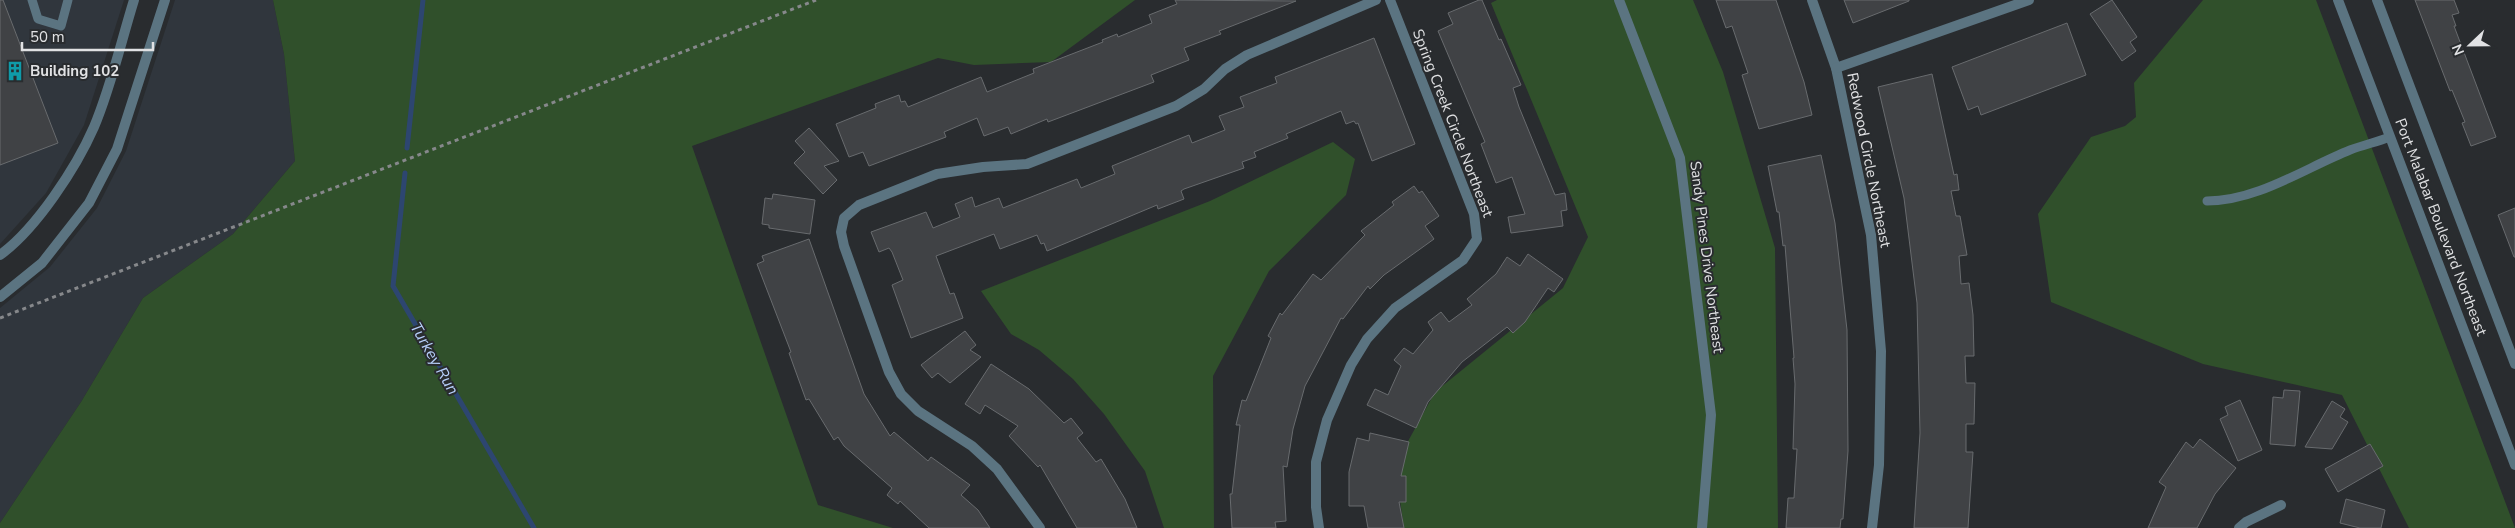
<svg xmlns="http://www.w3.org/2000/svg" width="2515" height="528" font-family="'Nunito Sans',sans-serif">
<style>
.built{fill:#30363d}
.green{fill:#30502b}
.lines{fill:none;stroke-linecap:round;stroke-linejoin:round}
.stream{stroke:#2d4670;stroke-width:5}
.building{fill:#404245;stroke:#686b6e}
.path{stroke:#86888b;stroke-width:3;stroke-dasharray:4 4;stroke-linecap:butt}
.service{stroke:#5b7481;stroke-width:9}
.minor{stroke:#5b7481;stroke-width:10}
.tertiary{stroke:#5b7481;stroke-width:10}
.labels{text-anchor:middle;stroke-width:4;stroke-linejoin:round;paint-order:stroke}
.poi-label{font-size:15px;font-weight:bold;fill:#e1e2e4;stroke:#292c2f;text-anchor:start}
.street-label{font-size:15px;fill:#e1e2e4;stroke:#292c2f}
.water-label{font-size:16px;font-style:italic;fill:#b6cff9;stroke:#292c2f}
</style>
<rect width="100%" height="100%" fill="#292c2f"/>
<g class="built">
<path d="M 0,0 L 124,0 L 84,125 L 46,193 L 0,244 Z"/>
<path d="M 175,0 L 273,0 L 284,54 L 295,161 L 233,234 L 143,298 L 81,402 L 0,523 L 0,308 L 50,267 L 97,208 L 126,151 Z"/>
</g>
<g class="green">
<path d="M 273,0 L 1135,0 L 1051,62 L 974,65 L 938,58 L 692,146 L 818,505 L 893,528 L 0,528 L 0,523 L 81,402 L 143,298 L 233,234 L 295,161 L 284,54 Z"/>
<path d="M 1497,0 L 1693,0 L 1723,72 L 1775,248 L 1778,528 L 1404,528 L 1395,465 L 1435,392 L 1563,288 L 1588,237 L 1491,3 Z"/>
<path d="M 2203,0 L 2316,0 L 2515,528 L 2409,528 L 2342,395 L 2203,364 L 2051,302 L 2038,214 L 2091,137 L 2125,126 L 2136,117 L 2134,83 Z"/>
<path d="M 1333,142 L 1355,159 L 1346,195 L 1269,271 L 1213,376 L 1214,528 L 1164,528 L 1145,471 L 1104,414 L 1073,379 L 1039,350 L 1011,334 L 981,291 L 1210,201 Z"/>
</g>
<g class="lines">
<g class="stream">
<path d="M 407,148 L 423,0"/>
<path d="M 405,173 L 393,286 L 534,528"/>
</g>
</g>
<g class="building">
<path d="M 0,0 L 3,0 L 58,143 L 0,165 Z"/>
<path d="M 1175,0 L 1296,1 L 1219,31 L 1221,34 L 1184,48 L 1189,60 L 1151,75 L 1154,82 L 1048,122 L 1047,119 L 1011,134 L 1008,127 L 984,136 L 977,118 L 944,132 L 946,137 L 869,166 L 863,152 L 849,157 L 836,124 L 876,108 L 875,104 L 899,95 L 901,102 L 905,101 L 908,107 L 981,77 L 987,92 L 1034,73 L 1033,69 L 1103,42 L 1102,40 L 1117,34 L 1118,37 L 1152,23 L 1149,15 L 1177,4 Z"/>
<path d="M 1479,0 L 1482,0 L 1499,40 L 1501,39 L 1521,85 L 1513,88 L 1519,107 L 1555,195 L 1565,193 L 1567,210 L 1561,211 L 1563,226 L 1511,233 L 1508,217 L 1525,214 L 1512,177 L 1496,183 L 1481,144 L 1485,142 L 1438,31 L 1453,24 L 1448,13 Z"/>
<path d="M 1716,0 L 1776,0 L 1804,82 L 1812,115 L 1759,129 L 1742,75 L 1748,73 L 1732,26 L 1726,28 Z"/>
<path d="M 1844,0 L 1909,0 L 1909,1 L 1853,23 Z"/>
<path d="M 2112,0 L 2137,37 L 2130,42 L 2136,51 L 2122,61 L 2090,14 Z"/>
<path d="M 2415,0 L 2454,0 L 2459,13 L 2452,15 L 2456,26 L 2454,26 L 2496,137 L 2471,146 L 2462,123 L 2465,122 L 2452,90 L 2450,91 Z"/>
<path d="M 2067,23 L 2086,75 L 1981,115 L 1978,106 L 1968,110 L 1952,67 Z"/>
<path d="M 1374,38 L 1415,144 L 1372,161 L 1358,123 L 1356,124 L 1354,121 L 1346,124 L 1341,111 L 1286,134 L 1288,138 L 1254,152 L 1256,157 L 1242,162 L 1244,168 L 1184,189 L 1181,191 L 1184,199 L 1158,209 L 1157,205 L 1047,251 L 1044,243 L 1041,244 L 1037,235 L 1000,249 L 994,234 L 936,256 L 950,294 L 954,293 L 963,318 L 911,338 L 892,285 L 903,280 L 892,252 L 889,248 L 879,252 L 871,232 L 926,212 L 933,228 L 960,217 L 955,204 L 972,197 L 975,207 L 999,198 L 1003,208 L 1077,179 L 1081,188 L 1115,174 L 1112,166 L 1189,135 L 1192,143 L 1225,130 L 1219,116 L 1244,107 L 1240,97 L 1277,83 L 1275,77 Z"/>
<path d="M 1932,74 L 1954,175 L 1957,174 L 1959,190 L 1951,191 L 1956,216 L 1960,216 L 1967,255 L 1959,256 L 1961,284 L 1969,283 L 1973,315 L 1974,356 L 1965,356 L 1966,383 L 1975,383 L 1974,424 L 1966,424 L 1966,452 L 1973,452 L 1968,528 L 1914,528 L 1920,433 L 1917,303 L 1904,198 L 1878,87 Z"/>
<path d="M 809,128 L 839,161 L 824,166 L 837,180 L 823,194 L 794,163 L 805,152 L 795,141 Z"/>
<path d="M 1821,155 L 1835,223 L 1847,330 L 1848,451 L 1843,519 L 1841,519 L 1840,528 L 1786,528 L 1788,498 L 1794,498 L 1797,449 L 1793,449 L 1795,384 L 1793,358 L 1794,358 L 1785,245 L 1783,246 L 1779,212 L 1777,212 L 1768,166 Z"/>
<path d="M 1414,186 L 1419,193 L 1422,191 L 1439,216 L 1425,226 L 1434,239 L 1384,275 L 1370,289 L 1368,286 L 1343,319 L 1341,318 L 1305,386 L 1293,429 L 1287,467 L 1283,466 L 1286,521 L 1275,522 L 1276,528 L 1232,528 L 1230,494 L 1232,494 L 1240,425 L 1236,425 L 1242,400 L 1246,401 L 1271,338 L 1268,336 L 1280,313 L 1282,315 L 1313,274 L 1321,280 L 1365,235 L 1361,231 L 1394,205 L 1392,202 Z"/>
<path d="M 773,194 L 815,200 L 810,234 L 769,228 L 769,225 L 762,224 L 765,198 L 772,199 Z"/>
<path d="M 2515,208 L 2515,257 L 2514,257 L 2498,215 Z"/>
<path d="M 809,239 L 864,394 L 890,436 L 894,432 L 928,461 L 931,457 L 970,485 L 961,495 L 978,510 L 990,528 L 929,528 L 900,501 L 898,504 L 887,495 L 892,488 L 844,446 L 838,437 L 834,440 L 809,399 L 806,400 L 789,353 L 791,352 L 757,264 L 764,261 L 762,256 Z"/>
<path d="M 1528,254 L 1563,279 L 1554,292 L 1548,288 L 1525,322 L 1513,333 L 1507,327 L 1462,362 L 1428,402 L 1416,428 L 1367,405 L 1375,389 L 1388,395 L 1401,366 L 1394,360 L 1404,348 L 1413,354 L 1433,330 L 1428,322 L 1441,312 L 1449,322 L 1472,305 L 1467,299 L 1496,274 L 1507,257 L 1520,266 Z"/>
<path d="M 965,331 L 976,345 L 970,350 L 981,357 L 950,383 L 938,373 L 932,378 L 921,365 Z"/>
<path d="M 991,364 L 1029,389 L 1064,423 L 1071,418 L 1083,433 L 1077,438 L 1096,462 L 1101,459 L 1125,499 L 1137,528 L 1077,528 L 1040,465 L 1038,467 L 1009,436 L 1018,426 L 985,405 L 980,414 L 965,404 Z"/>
<path d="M 2284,390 L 2300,391 L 2295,446 L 2270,444 L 2273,397 L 2283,398 Z"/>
<path d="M 2240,400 L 2262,450 L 2238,461 L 2220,419 L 2228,415 L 2225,407 Z"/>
<path d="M 2332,401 L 2345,409 L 2340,417 L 2348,422 L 2332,449 L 2305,447 Z"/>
<path d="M 1370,433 L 1409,442 L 1401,476 L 1406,476 L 1406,502 L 1399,502 L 1404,528 L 1368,528 L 1364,506 L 1349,506 L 1349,472 L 1357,438 L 1369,441 Z"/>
<path d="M 2200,439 L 2236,468 L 2215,494 L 2197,528 L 2148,528 L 2166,487 L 2159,482 L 2186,442 L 2193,448 Z"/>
<path d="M 2370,444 L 2383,466 L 2338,492 L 2325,469 Z"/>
<path d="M 2346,499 L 2385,510 L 2381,528 L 2360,528 L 2340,523 Z"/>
</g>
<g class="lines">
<path class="path" d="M 0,318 L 816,0"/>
<g class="service">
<path d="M 32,0 L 38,19 L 61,26 L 68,0"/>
<path d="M 2207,201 C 2257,201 2305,168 2350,150 C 2363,145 2377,142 2390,137"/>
</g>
<g class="minor">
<path d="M 1619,0 L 1680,158 L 1711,415 L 1702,528"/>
<path d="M 1812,0 L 1836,68 L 1871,235 L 1881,351 L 1879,465 L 1872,528"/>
<path d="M 1836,68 L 2029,0"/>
<path d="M 1040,528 L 997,469 L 972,446 L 918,411 L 901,394 L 889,372 L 844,246 L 841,232 L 844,218 L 859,205 L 937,174 L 983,167 L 1027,164 L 1176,106 L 1204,89 L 1225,69 L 1247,55 L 1376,0"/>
<path d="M 1319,528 L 1316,507 L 1316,462 L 1327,420 L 1351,365 L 1367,339 L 1395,308 L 1463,260 L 1477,239 L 1474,214 L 1390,0"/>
<path d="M 2239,528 L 2246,522 L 2281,505"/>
</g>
<g class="tertiary">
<path d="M 2338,0 L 2515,465"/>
<path d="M 2377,0 L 2515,364"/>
<path d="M 0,255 C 36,229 76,168 94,127 C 111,87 121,42 134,0"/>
<path d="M 0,297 L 42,263 L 89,203 L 117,149 L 165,0"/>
</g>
</g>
<defs>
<symbol id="building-bare" viewBox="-9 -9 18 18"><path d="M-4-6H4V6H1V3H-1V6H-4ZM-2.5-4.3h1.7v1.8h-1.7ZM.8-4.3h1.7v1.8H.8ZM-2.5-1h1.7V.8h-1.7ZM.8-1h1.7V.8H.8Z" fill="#0f9aa8" stroke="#292c2f" stroke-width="2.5" paint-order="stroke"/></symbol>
</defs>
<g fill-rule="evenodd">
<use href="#building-bare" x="1" y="57" width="28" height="28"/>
</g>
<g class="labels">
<g class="poi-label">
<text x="30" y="76">Building 102</text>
</g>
<g class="street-label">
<text transform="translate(1453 123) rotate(69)" y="5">Spring Creek Circle Northeast</text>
<text transform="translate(1869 160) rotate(79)" y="5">Redwood Circle Northeast</text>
<text transform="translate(2441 227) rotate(69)" y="5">Port Malabar Boulevard Northeast</text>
<text transform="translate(1707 257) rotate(83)" y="5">Sandy Pines Drive Northeast</text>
</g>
<g class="water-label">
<text transform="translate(435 358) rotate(60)" y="6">Turkey Run</text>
</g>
</g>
<g transform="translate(2470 45) rotate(248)" stroke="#292c2f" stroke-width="4" paint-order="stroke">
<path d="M0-4L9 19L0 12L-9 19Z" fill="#e1e2e4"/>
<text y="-8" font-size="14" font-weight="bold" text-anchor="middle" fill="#e1e2e4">N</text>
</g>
<path d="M22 42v8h131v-8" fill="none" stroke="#e1e2e4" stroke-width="2.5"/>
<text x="30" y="42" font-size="15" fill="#e1e2e4" stroke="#292c2f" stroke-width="4" paint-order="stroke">50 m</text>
</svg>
